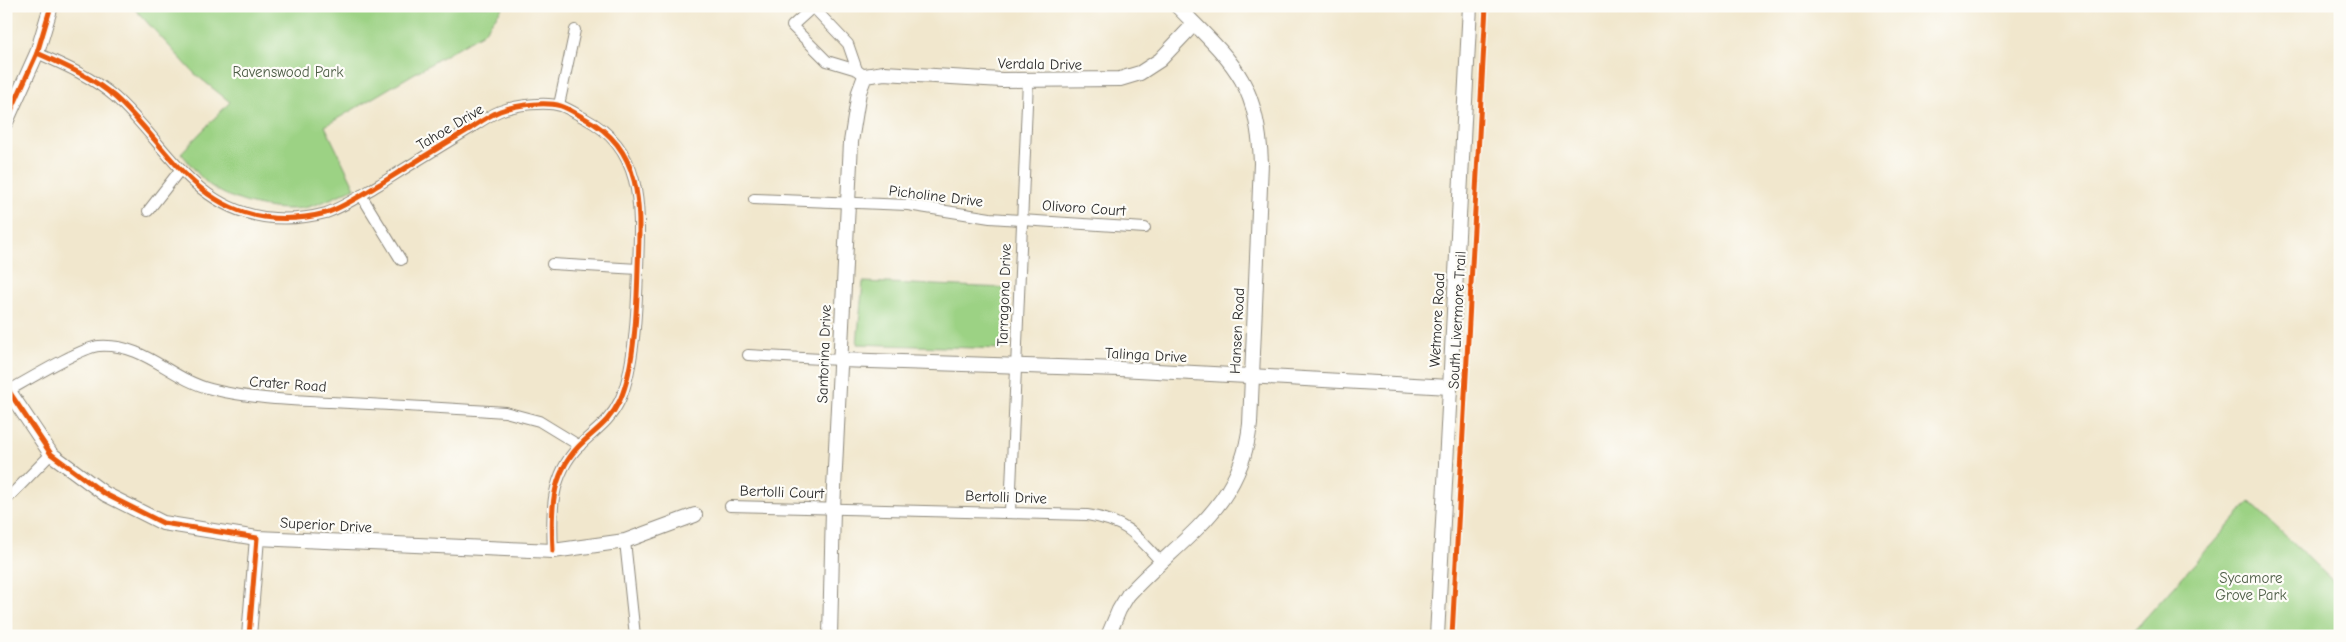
<svg xmlns="http://www.w3.org/2000/svg" width="2346" height="642" font-family="'Comic Neue',sans-serif">
<style>
.green{fill:#9cd284;stroke:#647e58}
.lines{fill:none;stroke-linecap:round;stroke-linejoin:round}
.street-casing{stroke:#8e897c;stroke-width:12}
.secondary-casing{stroke:#8e897c;stroke-width:16}
.street{stroke:#fff;stroke-width:10}
.secondary{stroke:#fff;stroke-width:14}
.cycleway-casing{stroke:#fdfcf7;stroke-width:8}
.cycleway{stroke:#e8590c;stroke-width:5}
.labels{text-anchor:middle;stroke-width:4.5;stroke-linejoin:round;paint-order:stroke}
.street-label{font-size:15px;fill:#2b2b2b;stroke:#fdfcf7}
.park-label{font-size:15px;fill:#4d5d46;stroke:#fdfcf7}
</style>
<rect width="100%" height="100%" fill="#fdfcf7"/>
<filter id="ink" filterUnits="userSpaceOnUse"><feTurbulence type="fractalNoise" baseFrequency=".02" numOctaves="2"/><feDisplacementMap in="SourceGraphic" scale="10" xChannelSelector="R" yChannelSelector="G"/><feConvolveMatrix kernelMatrix="1 2 1 2 8 2 1 2 1" color-interpolation-filters="sRGB"/></filter>
<filter id="wash" filterUnits="userSpaceOnUse"><feTurbulence type="fractalNoise" baseFrequency=".0096" numOctaves="4" result="noise"/><feDisplacementMap in="SourceGraphic" scale="20" xChannelSelector="R" yChannelSelector="G"/><feGaussianBlur stdDeviation="1.12" result="paint"/><feColorMatrix in="noise" values="0 0 0 0 0 0 0 0 0 0 0 0 0 0 0 0 0 1.4 0 .05"/><feComposite in="paint" operator="in"/></filter>
<g filter="url(#wash)">
<rect width="100%" height="100%" fill="#f1e7cd"/>
<g class="green">
<path d="M 132,6 L 504,6 L 483,33 L 325,126 L 355,188 C 340,194 324,203 308,207 C 280,214 228,202 206,182 C 197,174 189,162 181,153 L 230,102 L 195,74 Z"/>
<path d="M 863,282 L 1007,288 L 1004,349 L 857,344 Z"/>
<path d="M 2250,502 L 2340,588 L 2340,636 L 2129,636 Z"/>
</g>
</g>
<g filter="url(#ink)">
<g class="lines">
<defs>
<g id="street">
<path d="M 37,53 C 64,65 92,77 115,97 C 164,141 191,206 264,217 C 284,220 307,218 326,213 C 344,207 363,194 380,184 C 410,165 441,146 471,128 C 480,122 490,115 500,111 C 515,105 546,101 561,106 C 570,109 578,115 586,119 C 645,150 640,211 638,268 C 637,305 635,367 620,400 C 609,423 595,430 579,446 C 550,476 551,513 553,551"/>
<path d="M 857,70 L 848,44 L 813,7 L 792,26 L 827,61 L 857,70 L 865,76"/>
<path d="M 559,105 L 575,30"/>
<path d="M 361,195 L 401,260"/>
<path d="M 754,199 L 908,205 L 990,218 L 1145,228"/>
<path d="M 148,211 L 180,170"/>
<path d="M 552,264 L 638,269"/>
<path d="M 748,355 L 840,360"/>
<path d="M 8,391 C 26,381 82,347 99,346 C 145,343 170,379 211,389 C 250,399 291,400 331,402 C 389,405 447,408 505,412 L 539,421 L 580,446"/>
<path d="M 6,500 L 51,454"/>
<path d="M 730,506 L 1087,515 C 1126,521 1136,534 1161,562"/>
<path d="M 1010,512 L 1028,80"/>
<path d="M 625,541 L 635,636"/>
</g>
<g id="secondary">
<path d="M 6,122 L 37,53 L 51,6"/>
<path d="M 840,360 L 1120,369 L 1450,387"/>
<path d="M 6,387 L 51,454 L 105,494 L 163,523 L 257,538 L 553,551 L 625,541 L 695,515"/>
<path d="M 249,636 L 257,538"/>
<path d="M 830,636 L 833,509 L 851,142 L 859,92 L 865,76 L 884,73 L 1002,80 L 1120,79 L 1140,73 L 1160,60 L 1194,24"/>
<path d="M 1108,636 L 1119,610 L 1128,595 C 1181,537 1241,509 1250,424 L 1261,163 C 1258,80 1231,61 1177,6"/>
<path d="M 1437,636 L 1470,6"/>
</g>
</defs>
<use href="#street" class="street-casing"/>
<use href="#secondary" class="secondary-casing"/>
<use href="#street" class="street"/>
<use href="#secondary" class="secondary"/>
<defs>
<g id="cycleway">
<path d="M 37,53 C 64,65 92,77 115,97 C 164,141 191,206 264,217 C 284,220 307,218 326,213 C 344,207 363,194 380,184 C 410,165 441,146 471,128 C 480,122 490,115 500,111 C 515,105 546,101 561,106 C 570,109 578,115 586,119 C 645,150 640,211 638,268 C 637,305 635,367 620,400 C 609,423 595,430 579,446 C 550,476 551,513 553,551"/>
<path d="M 6,122 L 37,53 L 51,6"/>
<path d="M 6,387 L 51,454 L 105,494 L 163,523 L 257,538 L 249,636"/>
<path d="M 1452,636 L 1486,6"/>
</g>
</defs>
<use href="#cycleway" class="cycleway-casing"/>
<use href="#cycleway" class="cycleway"/>
</g>
</g>
<g class="labels">
<g class="street-label">
<text transform="translate(1040 64) rotate(1)" y="5">Verdala Drive</text>
<text transform="translate(450 127) rotate(-31)" y="5">Tahoe Drive</text>
<text transform="translate(936 196) rotate(7)" y="5">Picholine Drive</text>
<text transform="translate(1084 208) rotate(4)" y="5">Olivoro Court</text>
<text transform="translate(1004 295) rotate(-88)" y="5">Tarragona Drive</text>
<text transform="translate(1437 320) rotate(-87)" y="5">Wetmore Road</text>
<text transform="translate(1457 320) rotate(-87)" y="5">South Livermore Trail</text>
<text transform="translate(1237 331) rotate(-87)" y="5">Hansen Road</text>
<text transform="translate(824 354) rotate(-88)" y="5">Santorina Drive</text>
<text transform="translate(1146 355) rotate(3)" y="5">Talinga Drive</text>
<text transform="translate(288 384) rotate(4)" y="5">Crater Road</text>
<text transform="translate(782 492) rotate(2)" y="5">Bertolli Court</text>
<text transform="translate(1006 497) rotate(2)" y="5">Bertolli Drive</text>
<text transform="translate(326 525) rotate(3)" y="5">Superior Drive</text>
</g>
<g class="park-label">
<text x="288" y="77">Ravenswood Park</text>
<text x="2251" y="583">Sycamore<tspan x="2251" dy="17">Grove Park</tspan></text>
</g>
</g>
<rect width="2346" height="642" fill="none" stroke="#fdfcf7" stroke-width="25"/>
</svg>
